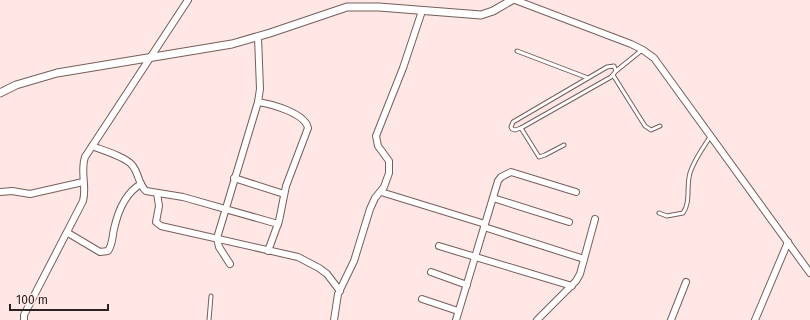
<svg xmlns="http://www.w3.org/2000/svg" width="810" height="320" font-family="'Fira Sans',sans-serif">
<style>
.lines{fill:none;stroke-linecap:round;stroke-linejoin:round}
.service-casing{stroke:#775e5c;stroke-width:5}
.minor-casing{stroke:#775e5c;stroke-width:8}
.tertiary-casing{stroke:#775e5c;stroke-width:9}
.service{stroke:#fff;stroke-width:3}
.minor{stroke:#fff;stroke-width:6}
.tertiary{stroke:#fff;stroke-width:7}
</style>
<rect width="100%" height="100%" fill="#ffe7e5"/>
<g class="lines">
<defs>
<g id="service">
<path d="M 517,51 L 588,78"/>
<path d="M 616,71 L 614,66 L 607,67 L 513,122 L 511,127 L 512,129 L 515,130 L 521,128 L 611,77 L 616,71 L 642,50"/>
<path d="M 613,75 L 645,126 L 651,130 L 660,126"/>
<path d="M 521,128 L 539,157 L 545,155 L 564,145"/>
<path d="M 659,213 L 667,216 L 683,213 C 691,202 686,186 690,173 C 694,160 703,148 710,137"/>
<path d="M 209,320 L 211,296"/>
</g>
<g id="minor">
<path d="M 515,0 L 631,44 L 643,50 L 654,58 L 810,273"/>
<path d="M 258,102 C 271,104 305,113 308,128 L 286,186 L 279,221 L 268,251"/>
<path d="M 92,146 C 102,150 126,157 132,165 C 139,173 138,184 146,191 L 183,197 L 278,224"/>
<path d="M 234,178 L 284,194"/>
<path d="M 0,192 L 12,191 L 30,194 L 83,182"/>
<path d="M 381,192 L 485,224"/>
<path d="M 157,193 L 159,206 L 156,222 L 161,226 L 298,257 L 319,268 L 327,274 L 340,291"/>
<path d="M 493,198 L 569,222"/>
<path d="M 484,227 L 584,259"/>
<path d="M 68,233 L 100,252 L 108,251 C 113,244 112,237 114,229 C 118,211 125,193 141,184"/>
<path d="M 439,246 L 572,286"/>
<path d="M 230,264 L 219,247 L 217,238 L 258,102 L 260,89 L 258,37"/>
<path d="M 431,272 L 467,285"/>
<path d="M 422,299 L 458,311"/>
<path d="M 24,320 L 24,315 L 83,201 C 87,186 80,172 85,157 L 188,0"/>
<path d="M 334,320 L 338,294 L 354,261 L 370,209 L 375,198 L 384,187 L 389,173 L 389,161 L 378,146 L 376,136 L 403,68 L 422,11"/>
<path d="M 456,320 L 498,181 L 501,177 L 511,172 L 576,192"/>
<path d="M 537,320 L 576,281 L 580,274 L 595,219"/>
<path d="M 671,320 L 686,282"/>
<path d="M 755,320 L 788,242"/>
</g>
<path id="tertiary" d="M 0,93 L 16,85 L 57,73 L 232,44 L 270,33 L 347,7 L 379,7 L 481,15 L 493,11 L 512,0"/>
</defs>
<use href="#service" class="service-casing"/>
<use href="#minor" class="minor-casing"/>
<use href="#tertiary" class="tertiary-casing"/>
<use href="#service" class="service"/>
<use href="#minor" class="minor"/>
<use href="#tertiary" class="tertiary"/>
</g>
<path d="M10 304v6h98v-6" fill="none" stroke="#2c2120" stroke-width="2"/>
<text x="16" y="304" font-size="12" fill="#2c2120" stroke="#ffe7e5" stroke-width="3" paint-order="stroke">100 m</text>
</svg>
